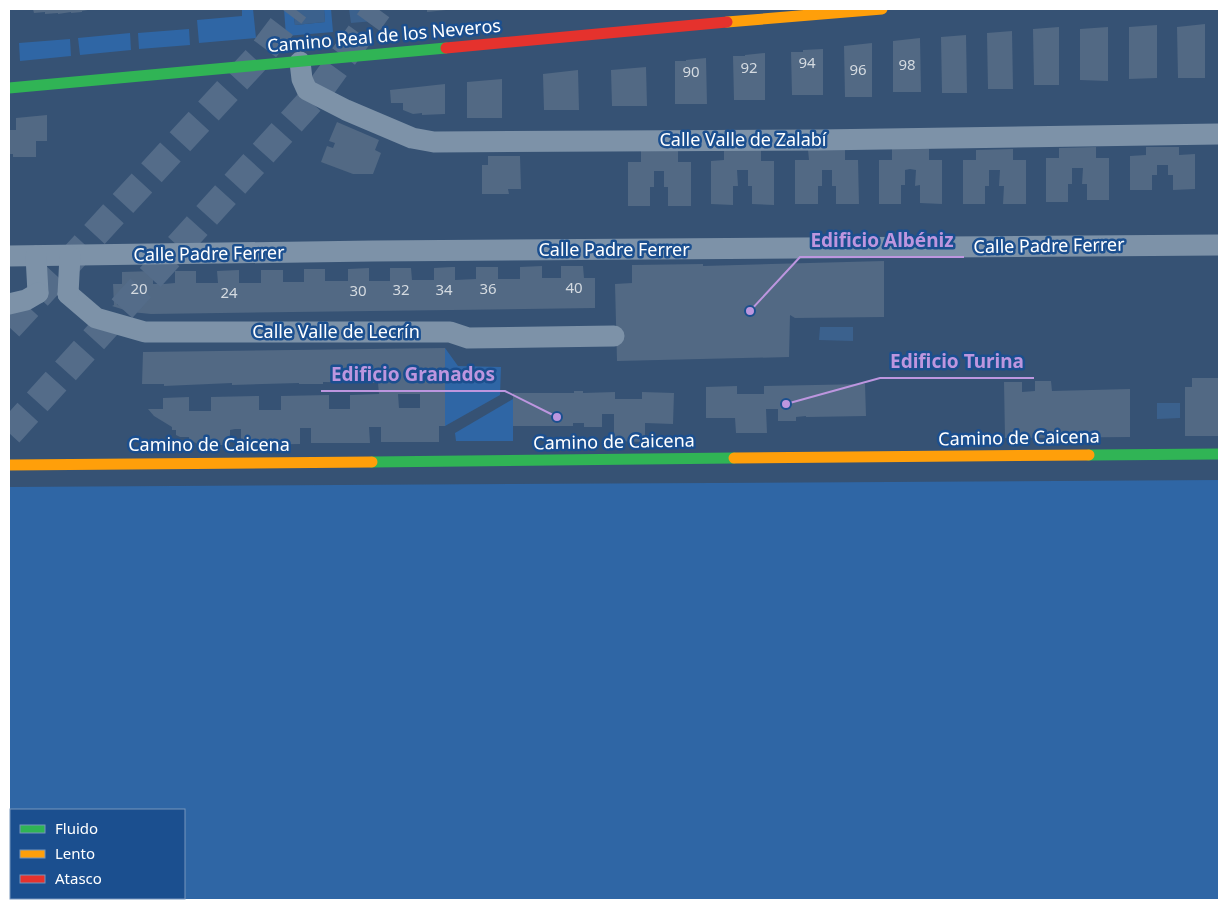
<svg xmlns="http://www.w3.org/2000/svg" width="1228" height="909" font-family="'Noto Sans',sans-serif">
<style>
.green{fill:#2f66a5;fill-rule:evenodd}
.water{fill:#3b618d}
.building{fill:#526984;fill-rule:evenodd}
.lines{fill:none;stroke-linecap:round;stroke-linejoin:round}
.highway-tunnel{stroke:#546c89;stroke-width:28;stroke-dasharray:28 14;stroke-linecap:butt}
.street{stroke:#7d92a8;stroke-width:21}
.fast{stroke:#30b455;stroke-width:11}
.slow{stroke:#ff9f0a;stroke-width:11}
.jam{stroke:#e5322d;stroke-width:11}
.labels{text-anchor:middle;stroke-width:5;stroke-linejoin:round;paint-order:stroke}
.number-label{font-size:15px;fill:#d4dae0}
.street-label{font-size:18px;fill:#fff;stroke:#1b4f8f}
.leader{fill:none;stroke:#bd96df;stroke-width:2}
.callout-dot{fill:#bd96df;stroke:#1b4f8f;stroke-width:2}
.callout-label{font-size:19px;text-anchor:middle;font-weight:bold;fill:#bd96df;stroke:#1b4f8f;stroke-width:5;stroke-linejoin:round;paint-order:stroke}
</style>
<rect width="100%" height="100%" fill="#365274"/>
<g class="green">
<path d="M 242,9 L 253,9 L 256,38 L 199,43 L 197,20 L 242,16 Z"/>
<path d="M 284,9 L 296,9 L 293,9 L 295,25 L 325,22 L 324,9 L 331,9 L 333,32 L 286,36 Z"/>
<path d="M 189,29 L 190,45 L 139,49 L 138,33 Z"/>
<path d="M 130,33 L 131,50 L 80,55 L 78,38 Z"/>
<path d="M 70,39 L 71,56 L 20,61 L 19,43 Z"/>
<path d="M 445,348 L 458,366 L 501,367 L 500,395 L 445,426 Z"/>
<path d="M 513,399 L 513,441 L 456,441 L 455,433 Z"/>
<path d="M 1219,480 L 1219,900 L 9,900 L 9,487 ZM 11,810 L 184,810 L 184,898 L 11,898 Z"/>
</g>
<g class="water">
<path d="M 293,9 L 324,9 L 325,22 L 295,25 Z"/>
<path d="M 349,9 L 373,9 L 374,21 L 351,23 Z"/>
<path d="M 820,327 L 853,327 L 853,341 L 819,340 Z"/>
<path d="M 1157,403 L 1180,403 L 1180,418 L 1157,419 Z"/>
</g>
<g class="building">
<path d="M 33,9 L 88,9 L 88,10 L 82,11 L 82,12 L 71,13 L 71,12 L 58,14 L 58,13 L 45,14 L 45,12 L 34,13 Z"/>
<path d="M 427,9 L 446,9 L 446,10 L 427,12 Z"/>
<path d="M 1205,24 L 1205,78 L 1178,78 L 1177,27 Z"/>
<path d="M 1157,25 L 1157,78 L 1129,79 L 1129,27 Z"/>
<path d="M 1059,27 L 1059,85 L 1034,85 L 1033,29 Z"/>
<path d="M 1108,27 L 1108,81 L 1080,80 L 1080,29 Z"/>
<path d="M 1012,31 L 1013,89 L 988,89 L 987,33 Z"/>
<path d="M 966,35 L 967,93 L 942,93 L 941,37 Z"/>
<path d="M 920,38 L 921,92 L 893,92 L 893,41 Z"/>
<path d="M 872,43 L 872,97 L 845,97 L 844,46 Z"/>
<path d="M 823,49 L 823,95 L 792,95 L 791,52 L 803,52 L 803,50 Z"/>
<path d="M 765,53 L 765,100 L 734,100 L 733,56 L 745,56 L 745,55 Z"/>
<path d="M 706,58 L 707,104 L 675,104 L 675,61 L 686,61 L 686,60 Z"/>
<path d="M 646,67 L 647,106 L 612,106 L 611,70 Z"/>
<path d="M 578,70 L 579,110 L 544,110 L 543,74 Z"/>
<path d="M 502,79 L 502,118 L 467,118 L 467,82 Z"/>
<path d="M 445,84 L 445,114 L 422,115 L 422,113 L 413,114 L 403,110 L 403,103 L 391,103 L 390,90 Z"/>
<path d="M 47,115 L 47,141 L 36,141 L 36,157 L 13,157 L 13,154 L 9,154 L 9,130 L 16,130 L 16,118 Z"/>
<path d="M 337,122 L 379,140 L 375,150 L 381,153 L 373,174 L 353,174 L 321,162 L 327,146 L 333,148 L 335,143 L 329,141 Z"/>
<path d="M 1096,147 L 1096,158 L 1109,158 L 1109,200 L 1087,200 L 1087,184 L 1082,184 L 1083,168 L 1072,168 L 1072,184 L 1068,184 L 1068,202 L 1046,202 L 1046,158 L 1059,158 L 1059,148 Z"/>
<path d="M 1146,147 L 1179,147 L 1179,155 L 1195,154 L 1195,189 L 1173,190 L 1173,175 L 1168,175 L 1168,165 L 1157,165 L 1157,175 L 1152,175 L 1152,190 L 1130,190 L 1130,156 L 1146,155 Z"/>
<path d="M 892,149 L 929,149 L 929,160 L 942,160 L 942,204 L 920,203 L 920,185 L 915,186 L 916,170 L 910,169 L 905,170 L 905,185 L 901,185 L 901,204 L 879,204 L 879,160 L 892,160 Z"/>
<path d="M 1013,149 L 1013,160 L 1026,160 L 1026,204 L 1003,204 L 1004,186 L 999,186 L 1000,170 L 989,170 L 989,186 L 985,186 L 985,204 L 963,204 L 963,160 L 976,160 L 976,150 Z"/>
<path d="M 724,150 L 761,150 L 761,161 L 774,161 L 774,205 L 752,204 L 752,186 L 748,186 L 748,170 L 737,170 L 738,186 L 733,186 L 733,205 L 711,204 L 711,161 L 724,160 Z"/>
<path d="M 808,150 L 845,150 L 845,160 L 858,160 L 859,204 L 836,204 L 836,186 L 832,186 L 832,170 L 822,170 L 822,186 L 818,186 L 818,204 L 795,204 L 795,160 L 809,160 Z"/>
<path d="M 641,151 L 678,151 L 678,162 L 691,162 L 691,206 L 668,206 L 668,187 L 664,187 L 664,171 L 654,171 L 654,187 L 650,187 L 650,206 L 628,206 L 628,162 L 641,162 Z"/>
<path d="M 488,156 L 520,156 L 521,189 L 508,189 L 509,194 L 482,194 L 482,165 L 488,165 Z"/>
<path d="M 884,261 L 884,317 L 795,318 L 790,315 L 789,357 L 617,361 L 615,284 L 632,283 L 632,265 L 703,264 L 703,266 Z"/>
<path d="M 542,266 L 542,278 L 561,278 L 561,266 L 583,266 L 584,278 L 595,278 L 595,308 L 151,314 L 131,312 L 112,306 L 114,305 L 113,284 L 122,284 L 122,272 L 153,271 L 153,284 L 164,284 L 175,283 L 175,271 L 196,271 L 196,283 L 218,283 L 217,271 L 239,270 L 239,283 L 261,283 L 261,270 L 283,270 L 283,282 L 304,282 L 304,269 L 325,269 L 325,281 L 348,281 L 348,269 L 369,268 L 369,281 L 390,281 L 390,268 L 411,268 L 412,280 L 434,280 L 434,268 L 452,267 L 455,267 L 455,280 L 476,279 L 476,267 L 498,267 L 498,279 L 520,279 L 520,267 ZM 117,293 L 124,293 L 125,306 L 117,305 Z"/>
<path d="M 445,348 L 445,426 L 439,426 L 439,442 L 381,442 L 381,427 L 369,427 L 370,443 L 311,443 L 311,428 L 300,428 L 300,444 L 241,445 L 241,429 L 235,429 L 230,430 L 230,445 L 199,445 L 189,439 L 189,437 L 180,437 L 176,435 L 176,430 L 172,430 L 172,427 L 154,416 L 148,409 L 163,409 L 163,398 L 189,397 L 189,411 L 211,411 L 211,397 L 259,396 L 259,410 L 281,410 L 281,396 L 329,395 L 329,409 L 350,409 L 350,395 L 379,394 L 378,383 L 323,382 L 323,384 L 299,384 L 299,383 L 232,385 L 232,383 L 164,386 L 164,384 L 142,384 L 143,352 ZM 398,394 L 420,394 L 420,408 L 399,408 Z"/>
<path d="M 1192,378 L 1219,378 L 1219,436 L 1185,436 L 1185,387 L 1192,387 Z"/>
<path d="M 1035,381 L 1051,381 L 1052,391 L 1130,389 L 1130,437 L 1005,438 L 1004,382 L 1022,382 L 1022,392 L 1035,391 Z"/>
<path d="M 865,384 L 866,416 L 808,417 L 806,417 L 806,416 L 796,417 L 796,421 L 778,421 L 778,409 L 766,409 L 767,433 L 736,433 L 735,418 L 706,418 L 706,387 L 737,386 L 737,394 L 764,394 L 764,386 Z"/>
<path d="M 574,391 L 583,391 L 583,393 L 615,392 L 615,399 L 642,399 L 642,392 L 674,393 L 673,424 L 645,423 L 645,442 L 614,441 L 614,414 L 602,414 L 602,427 L 584,427 L 584,423 L 573,423 L 573,426 L 513,426 L 513,393 L 574,393 Z"/>
</g>
<g class="lines">
<g class="highway-tunnel">
<path d="M 9,327 L 261,54 L 295,9"/>
<path d="M 9,433 L 315,96 L 378,9"/>
</g>
<g class="street">
<path d="M 300,62 L 302,79 L 307,90 L 346,110 L 412,138 L 434,142 L 818,140 L 1219,134"/>
<path d="M 9,256 L 373,251 L 1219,245"/>
<path d="M 36,256 L 38,293"/>
<path d="M 68,294 L 96,318 L 145,332 L 450,332 L 468,338 L 614,336"/>
<path d="M 68,294 L 70,256"/>
<path d="M 9,304 L 26,300 L 38,293"/>
</g>
<g class="fast">
<path d="M 9,88 L 446,48"/>
<path d="M 1089,455 L 1219,454"/>
<path d="M 372,462 L 734,458"/>
</g>
<g class="slow">
<path d="M 727,22 L 882,9"/>
<path d="M 734,458 L 1089,455"/>
<path d="M 9,465 L 372,462"/>
</g>
<path class="jam" d="M 446,48 L 727,22"/>
</g>
<g class="labels">
<g class="number-label">
<text x="807" y="68">94</text>
<text x="907" y="70">98</text>
<text x="749" y="73">92</text>
<text x="858" y="75">96</text>
<text x="691" y="77">90</text>
<text x="574" y="293">40</text>
<text x="139" y="294">20</text>
<text x="488" y="294">36</text>
<text x="401" y="295">32</text>
<text x="444" y="295">34</text>
<text x="358" y="296">30</text>
<text x="229" y="298">24</text>
</g>
<g class="street-label">
<text transform="translate(384 36) rotate(-5)" y="6">Camino Real de los Neveros</text>
<text x="743" y="146">Calle Valle de Zalabí</text>
<text transform="translate(1049 246) rotate(-1)" y="6">Calle Padre Ferrer</text>
<text x="614" y="256">Calle Padre Ferrer</text>
<text transform="translate(209 254) rotate(-1)" y="6">Calle Padre Ferrer</text>
<text x="336" y="338">Calle Valle de Lecrín</text>
<text transform="translate(1019 438) rotate(-1)" y="6">Camino de Caicena</text>
<text transform="translate(614 442) rotate(-1)" y="6">Camino de Caicena</text>
<text x="209" y="451">Camino de Caicena</text>
</g>
</g>
<path class="leader" d="M750 311L800 257H964M786 404L880 378H1034M557 417L505 391H321"/>
<g class="callout-dot">
<circle cx="750" cy="311" r="5"/>
<circle cx="786" cy="404" r="5"/>
<circle cx="557" cy="417" r="5"/>
</g>
<g class="callout-label">
<text x="882" y="247">Edificio Albéniz</text>
<text x="957" y="368">Edificio Turina</text>
<text x="413" y="381">Edificio Granados</text>
</g>
<rect width="1228" height="909" fill="none" stroke="#ffffff" stroke-width="20"/>
<rect x="10" y="809" width="175" height="90" fill="#1b4f8f" stroke="#7695bc"/>
<rect x="20" y="825" width="25" height="8" fill="#30b455" stroke="#7695bc"/>
<text x="55" y="834" font-size="15" fill="#ffffff">Fluido</text>
<rect x="20" y="850" width="25" height="8" fill="#ff9f0a" stroke="#7695bc"/>
<text x="55" y="859" font-size="15" fill="#ffffff">Lento</text>
<rect x="20" y="875" width="25" height="8" fill="#e5322d" stroke="#7695bc"/>
<text x="55" y="884" font-size="15" fill="#ffffff">Atasco</text>
</svg>
